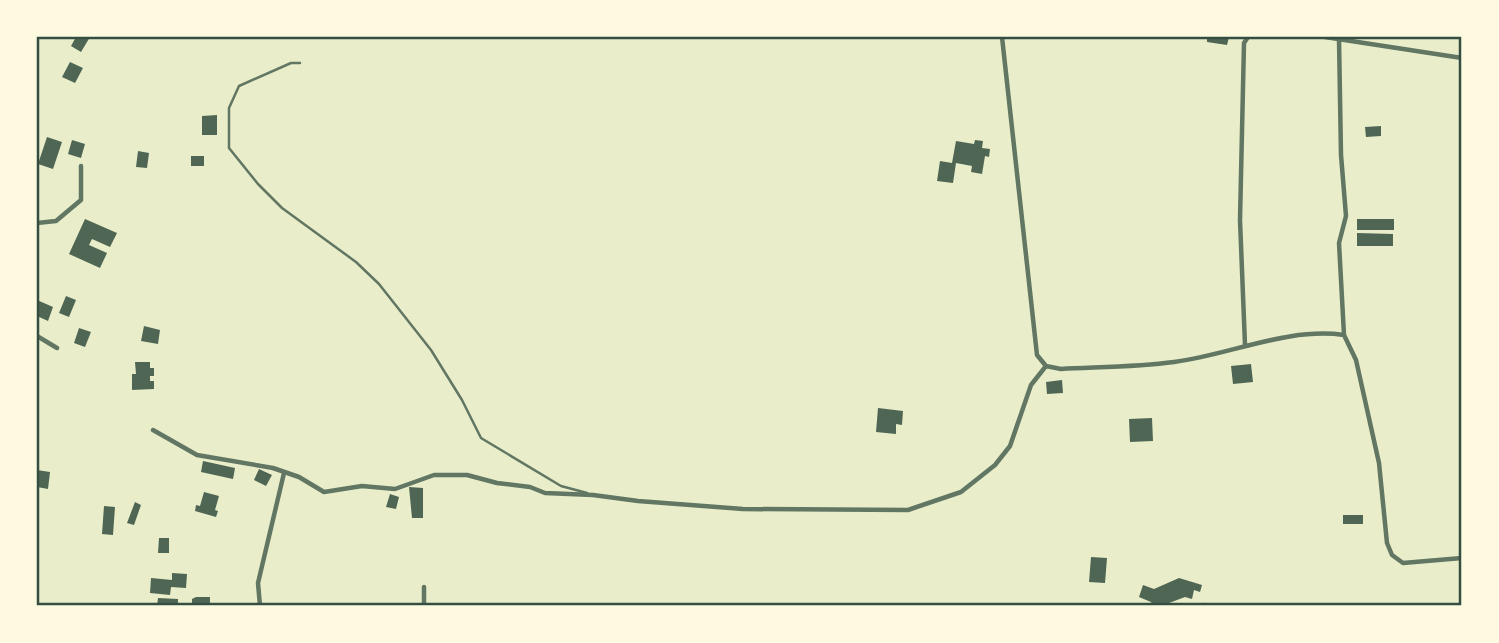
<svg xmlns="http://www.w3.org/2000/svg" width="1499" height="643" font-family="Ubuntu,sans-serif">
<style>
.building{fill:#4f6655}
.lines{fill:none;stroke-linecap:round;stroke-linejoin:round}
.service{stroke:#617663;stroke-width:2.5}
.minor{stroke:#617663;stroke-width:4.5}
.neatline{fill:none;stroke:#344e41;stroke-width:2.5}
</style>
<rect width="100%" height="100%" fill="#e9edc9"/>
<path class="building" d="M76,37H90L81,52L71,46Z
M1207,37H1229L1227,45L1207,42Z
M70,62L83,68L75,83L62,77Z
M217,115V135H202V116Z
M1381,126V136L1366,137L1365,127Z
M47,137L62,142L53,169L38,164Z
M72,140L85,144L81,158L68,154Z
M975,140L983,141L982,148L990,149L989,157L985,156L982,174L971,172L972,166L956,163L953,183L937,181L940,161L952,163L956,141L974,144Z
M138,151L149,153L147,168L136,167Z
M191,156H204V166H191Z
M85,219L117,233L110,247L92,239L89,245L107,253L100,268L69,254Z
M1357,219H1394V230H1357Z
M1357,233L1393,234V246H1357Z
M66,296L76,300L69,317L59,313Z
M37,300L53,307L48,321L37,316Z
M144,326L160,330L158,344L141,341Z
M79,328L91,332L85,347L74,343Z
M135,362H150V368H154V376H150V381H154V389L132,390V374H136Z
M1251,364L1253,382L1233,384L1231,366Z
M1062,380L1063,393L1047,394L1046,382Z
M878,408L903,411L902,425L896,424V434L876,432Z
M1152,418L1153,441L1130,442L1129,419Z
M203,461L235,468L233,479L201,472Z
M259,469L272,475L266,486L254,480Z
M37,470L50,472L48,489L37,487Z
M409,487L423,488V518H412Z
M204,492L219,496L215,510L218,511L216,517L195,511L196,505L200,506Z
M390,494L399,497L396,509L386,507Z
M135,502L141,505L134,525L127,523Z
M104,506L115,507L113,535L102,534Z
M1343,515H1363V524H1343Z
M159,538H169V553H158Z
M1091,557L1107,558L1105,583L1089,582Z
M172,573L187,574L186,588L171,587L170,595L150,593L151,578L172,580Z
M1179,578L1202,585L1200,592L1194,590L1192,599L1185,597L1161,606H1153L1151,602L1139,597L1143,585L1154,589Z
M196,597H210V606H192V599Z
M158,598L178,599V606H157Z"/>
<g class="lines">
<path class="service" d="M300,63H291L239,86L229,108V148L258,184L282,208L356,262L379,284L431,350L462,400L481,438L561,486L587,493"/>
<path class="minor" d="M1002,37L1037,355L1046,366L1061,369C1099,367 1137,367 1174,362C1230,355 1287,327 1344,335
M1325,37L1462,58
M1339,39L1341,155L1346,216L1339,243L1344,335L1356,360L1379,463L1387,543L1392,555L1403,563L1462,558
M37,223L56,221L81,200V166
M37,336L57,348
M1245,345L1240,220L1244,43L1248,37
M153,430L197,455L273,468L299,477L324,492L362,486L395,489L434,475H467L497,483L530,487L545,493L593,495L638,501L743,509L908,510L961,492L995,465L1010,446L1031,385L1046,366
M424,587V606
M1205,605L1207,606
M260,606L258,583L284,473"/>
</g>
<rect width="1499" height="643" fill="none" stroke="#fefae0" stroke-width="77"/>
<rect x="38" y="38" width="1422" height="566" class="neatline"/>
</svg>
